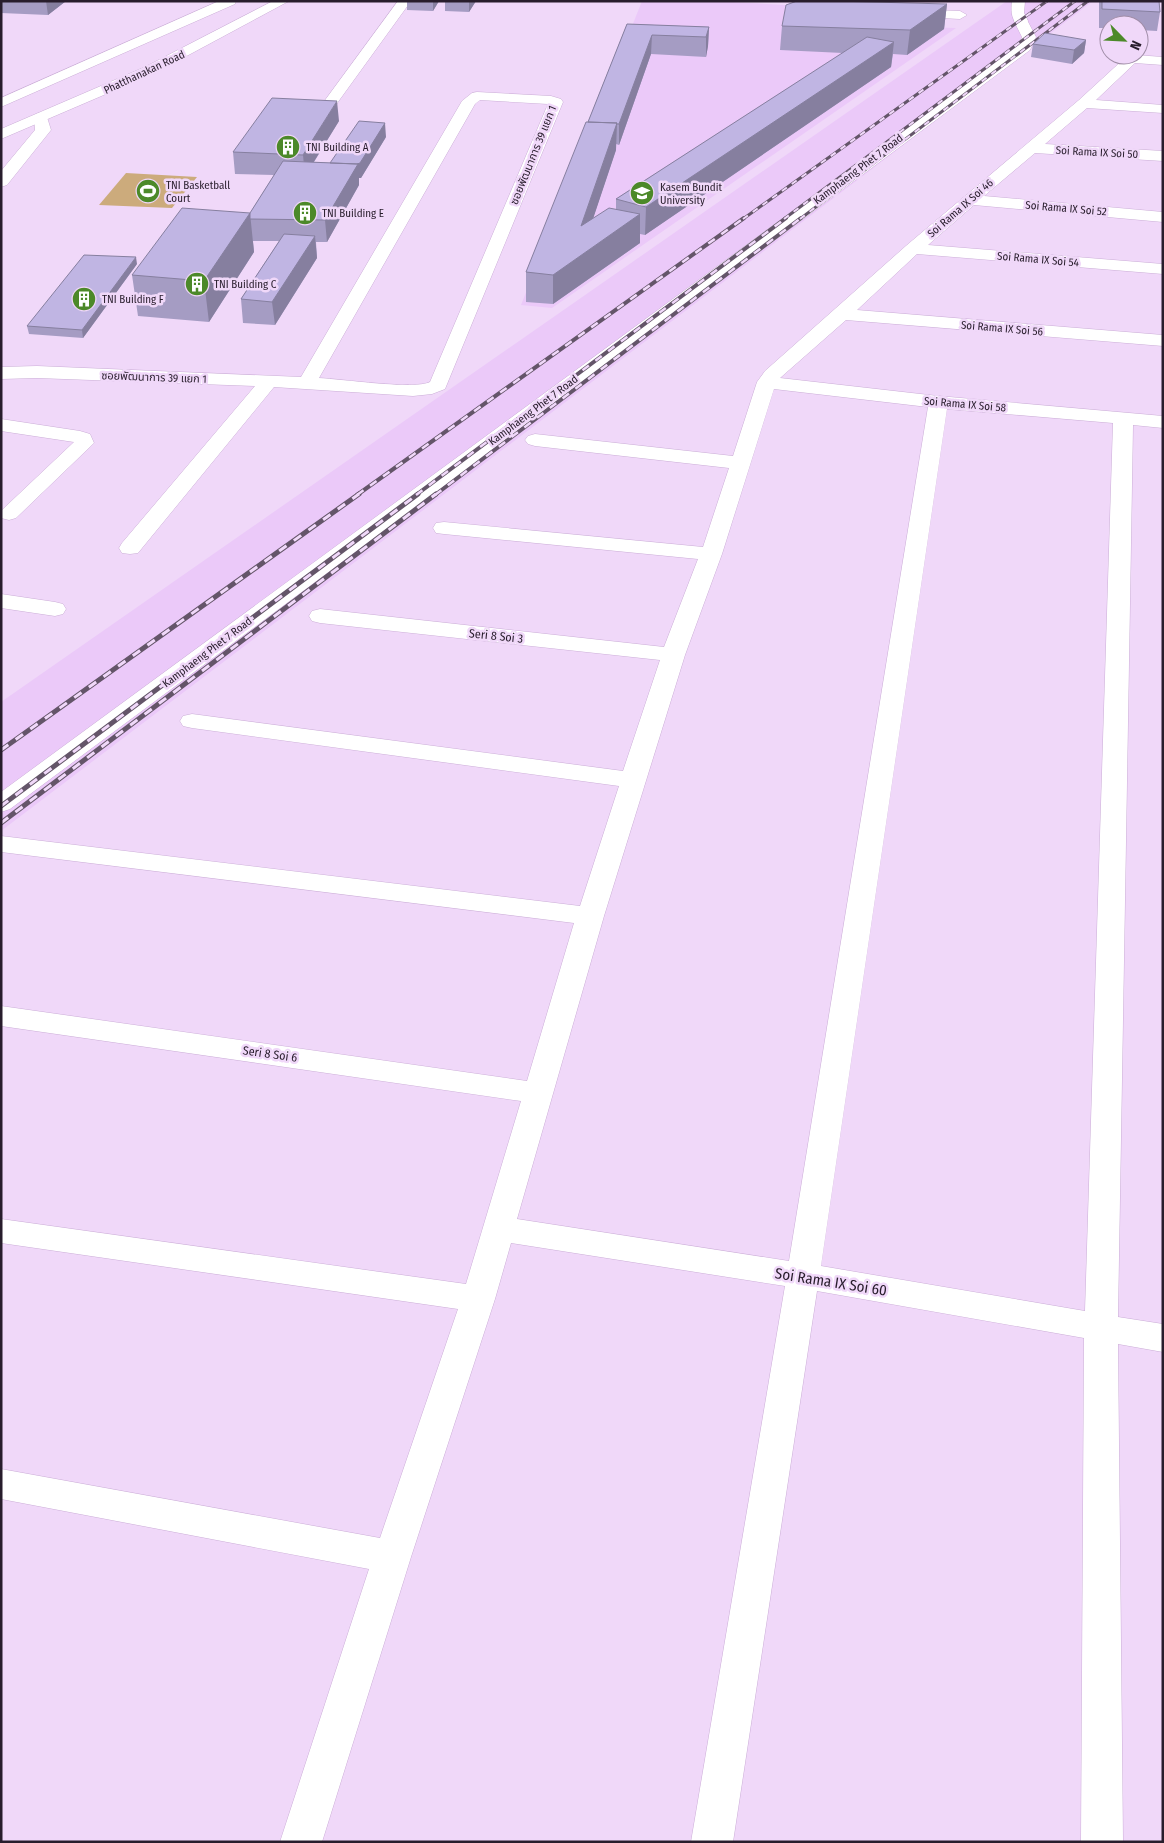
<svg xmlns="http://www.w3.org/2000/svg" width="1164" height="1843" font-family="'Fira Sans Condensed','Noto Sans Thai',sans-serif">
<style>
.built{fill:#ebc9f9}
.green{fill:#ccab7c}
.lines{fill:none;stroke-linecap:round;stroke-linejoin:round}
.street-casing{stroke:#cbaed7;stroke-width:1}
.secondary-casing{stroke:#cbaed7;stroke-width:1}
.street{fill:#fff;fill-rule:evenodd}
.secondary{fill:#fff;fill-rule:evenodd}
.rail-far2-casing{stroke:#645569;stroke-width:3}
.rail-far1-casing{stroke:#645569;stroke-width:4}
.rail-casing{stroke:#645569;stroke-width:5}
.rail-far2{stroke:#f0d8f9;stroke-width:2;stroke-dasharray:6;stroke-linecap:butt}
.rail-far1{stroke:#f0d8f9;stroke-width:2.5;stroke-dasharray:8;stroke-linecap:butt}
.rail{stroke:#f0d8f9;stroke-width:3;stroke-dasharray:9;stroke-linecap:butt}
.wall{fill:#a59cc3}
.shaded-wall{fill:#867f9f}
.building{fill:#c0b5e3;stroke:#867f9f}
.labels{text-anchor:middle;stroke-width:5;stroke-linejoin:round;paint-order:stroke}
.far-street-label{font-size:11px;fill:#281d2c;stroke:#f0d8f9}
.far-poi-label{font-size:11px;fill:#281d2c;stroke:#f0d8f9;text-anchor:start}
.street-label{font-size:12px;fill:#281d2c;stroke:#f0d8f9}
.near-street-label{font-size:15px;fill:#281d2c;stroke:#f0d8f9}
</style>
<rect width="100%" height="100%" fill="#f0d8f9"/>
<path class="built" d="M642,1H715L802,6L798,24L956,28L552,308L521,305Z
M1007,1H1093L1,831V702Z"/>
<path class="green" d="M126,173L197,177L172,208L99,205Z"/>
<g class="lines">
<g class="street-casing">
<path id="street" d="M398,1H411L330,113H320L318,110L320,107Z
M909,9L960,11L967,15L960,19L904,16L902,13L904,10Z
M1021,17L1026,18L1036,37L1030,50L10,809L1,812V792L1019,45L1022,37L1014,21Z
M1135,55L1163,57V65L1135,63L1096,100L1163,105V113L1087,108L1045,144L1163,151V161L1035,153L984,196L1163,212V222L974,205L928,245L1163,264V274L917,254L857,310L1163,335V346L846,320L780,378L938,396L1163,416V428L1133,425L1118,1317L1163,1324V1352L1118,1344L1123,1842H1081L1084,1338L817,1291L733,1842H691L785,1286L511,1243L495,1299L411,1557L322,1842H280L369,1569L1,1499V1469L380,1538L458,1309L1,1243V1219L466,1284L521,1101L1,1026V1006L527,1081L574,923L1,852V836L580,906L619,786L192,728L183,726L180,721L183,716L192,714L623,771L660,660L320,623L312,621L309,616L312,611L320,609L664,647L698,559L444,534L436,533L433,528L436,523L444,522L703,547L729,468L535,446L528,444L525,440L528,436L535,434L733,456L757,382L765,371L907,245L1079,100L1127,56ZM774,389L928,407L789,1261L517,1219L604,916L685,655L722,554ZM947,409L1113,423L1085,1311L821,1266Z
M477,92L551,96L561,99L563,102L445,389L432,394L413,396L274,387L138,553L130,554L122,553L119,548L122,543L255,386L37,378L1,379V367L37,366L301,377L462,101L472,93ZM480,100L548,104L430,382C415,390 341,379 319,378L475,104Z
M41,113L46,114L51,130L7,185L1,187V171L35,130L34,117L36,114Z
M1,419L80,431L90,434L94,443L16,518L9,520L1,518L2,510L74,442L1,431Z
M1,594L55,602L63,604L66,609L63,614L55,616L1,608Z"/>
</g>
<g class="secondary-casing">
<path id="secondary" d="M219,1H236L235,4L1,107V98Z
M273,1H289L155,73L1,139V129L145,67Z
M1012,1H1025L1024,13L1028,21L1026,24H1016C1011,16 1011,11 1012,1Z"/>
</g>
<use href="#street" class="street"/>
<use href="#secondary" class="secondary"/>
<g class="rail-far2-casing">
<path id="rail-far2" d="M743,219L1047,1
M784,219L1075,1
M800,219L1088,1"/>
</g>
<g class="rail-far1-casing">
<path id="rail-far1" d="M357,495L744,218
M416,495L786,218
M435,495L801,218"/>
</g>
<g class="rail-casing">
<path id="rail" d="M1,750L359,494
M1,806L418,494
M1,823L436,494"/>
</g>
<use href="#rail-far2" class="rail-far2"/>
<use href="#rail-far1" class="rail-far1"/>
<use href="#rail" class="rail"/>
</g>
<path class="wall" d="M1,1H66L48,15L1,13Z
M407,1H439L433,11L407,10Z
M445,1H476L469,12L445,11Z
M1099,1H1159L1160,12L1157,31L1139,30V25H1109V28H1099Z
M947,4L944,29L907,55L893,54L891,67L645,235L640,234V243L553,304L526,302V272L588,122L627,24L709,27L708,46L706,57L651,54L619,145L616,144V150L593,218L616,210V199L843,53L780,50L782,26Z
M1086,40L1084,53L1072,64L1031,57L1033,44Z
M339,121L314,162L330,163L386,137L361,178H359V185L327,242H316L317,258L275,325L243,323L241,299L279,241H253L254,252L209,322L138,316L132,275L250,213L274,175L235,174L233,152Z
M137,264L83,338L29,334L27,326Z"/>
<path class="shaded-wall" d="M46,1H66L48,15Z
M433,1H439L433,11Z
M469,1H476L469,12Z
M947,4L944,29L907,55L910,30Z
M709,27L708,46L706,57V37Z
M652,35L651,54L619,145V124Z
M1086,40L1084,53L1072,64L1074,50Z
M894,42L891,67L645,235L646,207Z
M337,101L339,121L305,176L303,155Z
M385,123L386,137L361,178H359V185L327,242L325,220L349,166Z
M617,123L616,150L581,255V226Z
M250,213L254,252L209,322L204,281Z
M640,214V243L553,304V275Z
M315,236L317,258L275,325L272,302Z
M136,257L137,264L83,338L82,330Z"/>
<path class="building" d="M797,1H835L947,4L910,30L782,26L786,5Z
M1102,1H1159L1160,12L1102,9Z
M627,24L709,27L706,37L652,35L619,124H616L617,123L588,122Z
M1045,33L1086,40L1074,50L1033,44Z
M867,37L894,42L646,207L616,199Z
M272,98L337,101L303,155L233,152Z
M359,121L385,123L360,163L357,164L330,163Z
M586,122L617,123L581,226L609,208L640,214L553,275L526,272Z
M283,161L358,164L325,220L250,219V213Z
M182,208L250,213L204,281L132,275Z
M284,234L315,236L272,302L241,299Z
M84,255L136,257L82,330L27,326Z"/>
<defs>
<g id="building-disc" transform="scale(1.25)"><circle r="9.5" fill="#4c8929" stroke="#f0d8f9"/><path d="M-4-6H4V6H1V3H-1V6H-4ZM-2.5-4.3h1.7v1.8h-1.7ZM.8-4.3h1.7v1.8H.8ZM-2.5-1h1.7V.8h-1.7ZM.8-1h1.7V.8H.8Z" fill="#fff"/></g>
<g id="stadium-disc" transform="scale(1.25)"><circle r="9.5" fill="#4c8929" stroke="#f0d8f9"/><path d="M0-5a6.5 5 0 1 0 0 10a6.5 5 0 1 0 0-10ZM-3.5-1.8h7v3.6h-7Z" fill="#fff"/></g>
<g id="university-disc" transform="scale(1.25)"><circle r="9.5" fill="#4c8929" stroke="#f0d8f9"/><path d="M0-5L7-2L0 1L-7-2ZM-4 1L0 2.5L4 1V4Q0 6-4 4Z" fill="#fff"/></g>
</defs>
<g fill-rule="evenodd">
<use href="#building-disc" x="288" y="147"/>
<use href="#stadium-disc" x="148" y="191"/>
<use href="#university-disc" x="642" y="193"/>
<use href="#building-disc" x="305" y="213"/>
<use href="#building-disc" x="197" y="284"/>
<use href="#building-disc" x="84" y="299"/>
</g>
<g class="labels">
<g class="far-street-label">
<text transform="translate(144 72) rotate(-25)" y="4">Phatthanakan Road</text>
<text transform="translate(1097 152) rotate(3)" y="4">Soi Rama IX Soi 50</text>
<text transform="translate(533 155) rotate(-68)" y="4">ซอยพัฒนาการ 39 แยก 1</text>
<text transform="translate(858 169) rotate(-37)" y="4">Kamphaeng Phet 7 Road</text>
<text transform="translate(960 208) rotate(-41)" y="4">Soi Rama IX Soi 46</text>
<text transform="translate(1066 208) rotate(5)" y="4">Soi Rama IX Soi 52</text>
<text transform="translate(1038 259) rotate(5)" y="4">Soi Rama IX Soi 54</text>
<text transform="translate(1002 328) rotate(5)" y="4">Soi Rama IX Soi 56</text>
<text transform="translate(154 377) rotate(2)" y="4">ซอยพัฒนาการ 39 แยก 1</text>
<text transform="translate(965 404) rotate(5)" y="4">Soi Rama IX Soi 58</text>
<text transform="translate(533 410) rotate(-37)" y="4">Kamphaeng Phet 7 Road</text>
<text transform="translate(207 652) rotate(-37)" y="4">Kamphaeng Phet 7 Road</text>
</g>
<g class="far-poi-label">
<text x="306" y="151">TNI Building A</text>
<text x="166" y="189">TNI Basketball<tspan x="166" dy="13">Court</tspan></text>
<text x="660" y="191">Kasem Bundit<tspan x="660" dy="13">University</tspan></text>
<text x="322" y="217">TNI Building E</text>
<text x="214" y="288">TNI Building C</text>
<text x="102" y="303">TNI Building F</text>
</g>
<g class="street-label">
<text transform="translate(496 636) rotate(6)" y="4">Seri 8 Soi 3</text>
<text transform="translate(270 1054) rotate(8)" y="4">Seri 8 Soi 6</text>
</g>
<g class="near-street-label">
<text transform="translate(831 1282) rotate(9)" y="5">Soi Rama IX Soi 60</text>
</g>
</g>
<rect width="1164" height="1843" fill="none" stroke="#281d2c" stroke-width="5"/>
<g transform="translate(1124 40) rotate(114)"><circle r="24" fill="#f0d8f9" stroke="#a08da7"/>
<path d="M0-4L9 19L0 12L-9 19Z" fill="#4c8929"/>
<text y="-8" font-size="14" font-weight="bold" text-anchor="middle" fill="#281d2c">N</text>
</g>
</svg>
